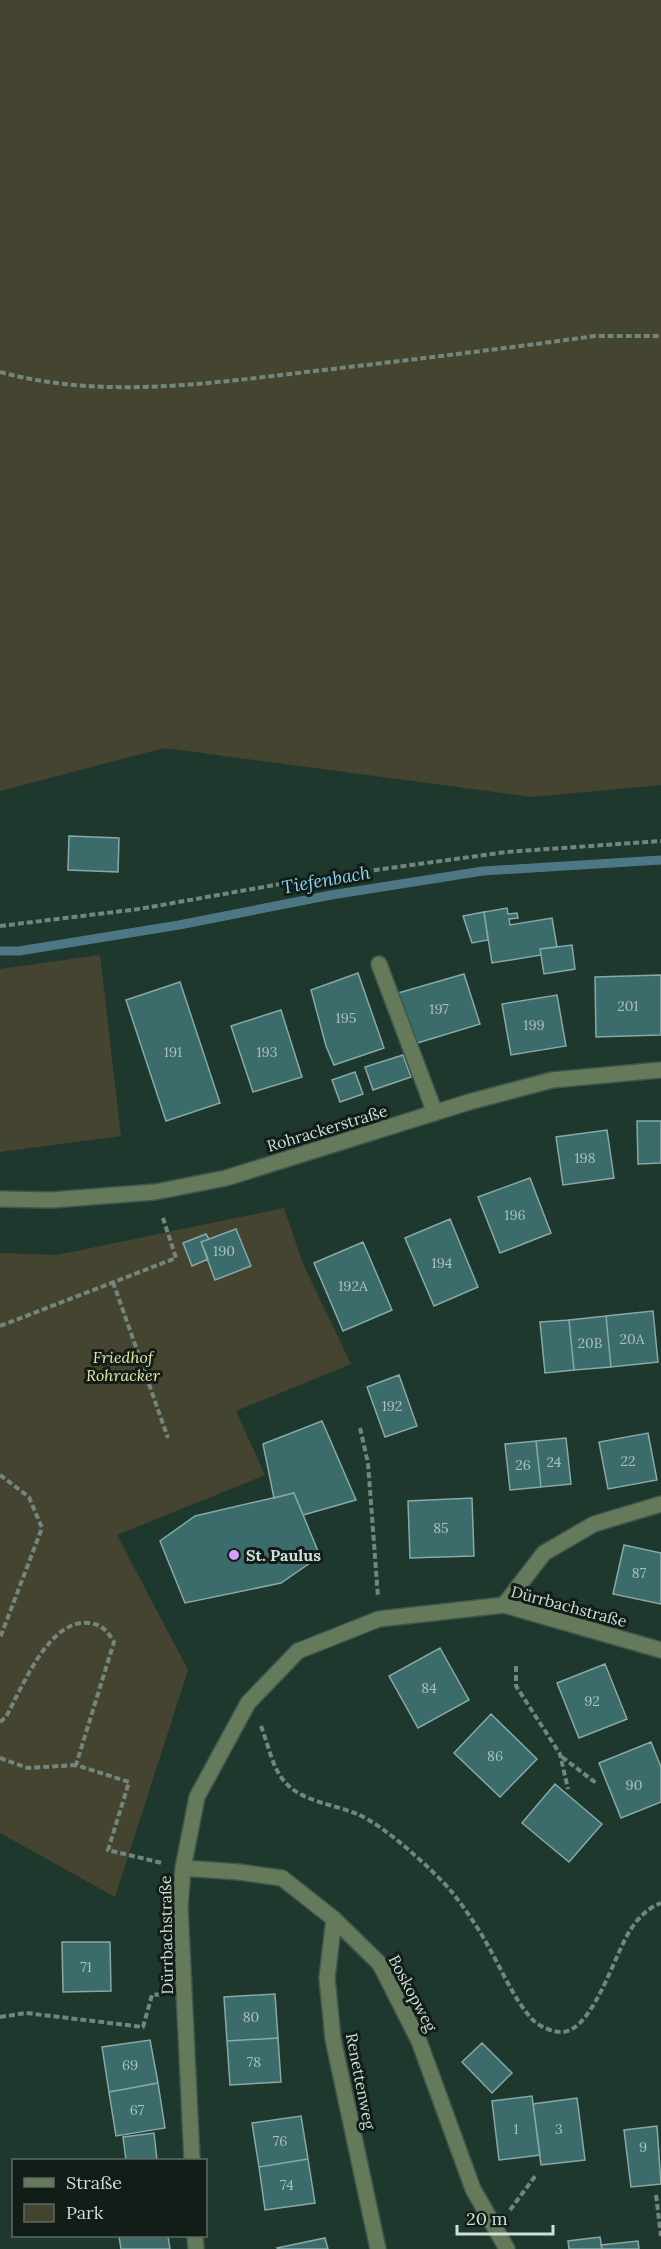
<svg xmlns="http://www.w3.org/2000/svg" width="661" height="2249" font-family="Lora,serif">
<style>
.green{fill:#454430}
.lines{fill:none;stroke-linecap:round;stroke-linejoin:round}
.stream{stroke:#4e7786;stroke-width:9}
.building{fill:#3c6b6b;stroke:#87a9a8;stroke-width:1.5}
.minor-casing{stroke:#3f564c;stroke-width:18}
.path{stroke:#72867d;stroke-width:4;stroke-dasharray:6 3;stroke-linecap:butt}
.minor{stroke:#65795b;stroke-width:15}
.poi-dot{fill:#d89bf8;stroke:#121d18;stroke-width:2}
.labels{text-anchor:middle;stroke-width:6;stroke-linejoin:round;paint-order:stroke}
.number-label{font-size:14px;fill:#aac1bc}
.street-label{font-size:16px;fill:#cfded7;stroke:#121d18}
.park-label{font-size:16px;font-style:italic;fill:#e8e6a6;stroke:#121d18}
.poi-label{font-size:16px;font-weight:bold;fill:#cfded7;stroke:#121d18;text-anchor:start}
.water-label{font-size:18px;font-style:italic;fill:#8bd3ef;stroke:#121d18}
</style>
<rect width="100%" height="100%" fill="#1f382d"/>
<path class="green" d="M0,0H661V785L532,797L164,748L0,791Z
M100,955L121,1136L0,1152V969Z
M284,1208L303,1264L351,1364L236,1411L265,1475L117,1535L188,1670L115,1897L0,1833V1253L57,1255Z"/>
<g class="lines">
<path class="stream" d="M0,951H19L179,925L331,895L483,871L661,860"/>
</g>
<path class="building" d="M69,836L119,838L118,872L68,870Z
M507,908L508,914L517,913L518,918L509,919L510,925L552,918L557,947L540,949L541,955L492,963L484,912Z
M484,912L488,940L472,943L463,916Z
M572,945L575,969L544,974L540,949Z
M358,973L384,1048L334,1065L326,1046L311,990Z
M464,974L480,1024L414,1044L398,993Z
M661,975V1035L596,1037L595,977Z
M180,982L220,1103L166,1121L126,1000Z
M557,995L566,1046L511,1055L502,1004Z
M281,1010L302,1077L253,1092L231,1026Z
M403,1055L411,1077L373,1090L365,1067Z
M355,1072L363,1094L340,1102L332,1080Z
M637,1121H661V1163L638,1164Z
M607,1130L614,1178L563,1185L556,1137Z
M530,1178L551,1233L500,1253L478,1197Z
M450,1219L478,1287L434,1306L405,1238Z
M236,1229L251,1266L215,1280L201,1242Z
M206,1234L209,1239L201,1242L208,1259L192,1266L183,1243Z
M363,1242L392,1310L343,1331L314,1263Z
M653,1311L658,1362L611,1367L606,1316Z
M606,1316L611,1367L574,1370L569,1320Z
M569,1320L574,1370L545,1373L540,1322Z
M399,1375L417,1426L385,1437L367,1387Z
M322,1421L356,1500L303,1515L294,1493L274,1498L263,1444Z
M648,1433L657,1480L608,1489L599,1442Z
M566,1438L571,1484L541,1487L536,1441Z
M536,1441L541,1487L510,1490L505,1444Z
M294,1493L320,1556L281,1583L185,1603L160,1541L195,1516Z
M472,1498L474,1556L410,1558L408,1501Z
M624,1545L661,1553V1604L613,1594Z
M440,1648L469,1700L418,1728L389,1676Z
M605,1664L627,1719L579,1738L557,1683Z
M491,1714L537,1759L500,1797L454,1753Z
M651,1742L661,1767V1802L621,1818L599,1763Z
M555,1784L602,1824L569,1862L522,1823Z
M62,1942H110L111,1991L63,1992Z
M275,1994L278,2038L227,2041L224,1997Z
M278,2038L281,2082L230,2085L227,2041Z
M150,2040L158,2083L109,2092L102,2047Z
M482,2043L512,2073L492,2093L462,2062Z
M158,2083L165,2128L116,2136L109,2092Z
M532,2096L540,2155L499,2160L492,2101Z
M577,2098L585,2160L541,2165L533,2104Z
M301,2116L308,2159L259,2167L252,2123Z
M657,2126L661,2184L631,2187L624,2130Z
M154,2133L157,2160H126L123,2137Z
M308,2159L315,2203L265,2210L259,2167Z
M119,2236H168L170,2249H121Z
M600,2237L602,2249H569L568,2241Z
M325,2238L328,2249H278L277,2248Z
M638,2241L639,2249H602L601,2245Z"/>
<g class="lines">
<g class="minor-casing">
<path id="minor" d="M379,964L435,1113
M0,1199L51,1200L155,1192L226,1178L469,1102L552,1080L661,1070
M504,1605L544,1553L594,1524L661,1504
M183,1868L239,1872L282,1878L334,1919L380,1964L419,2041L473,2189L507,2249
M334,1919L327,1978L333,2039L378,2249
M192,2160L180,1907L183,1868L197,1797L248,1703L298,1651L379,1619L504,1605L661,1650
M195,2236L196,2249"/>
</g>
<path class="path" d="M0,372C104,400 211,383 315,371C409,360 502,349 595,336H661
M0,926L139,909L303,880L506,852L661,841
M113,1282L168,1438
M0,1326L176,1258L162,1215
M360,1428L368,1463L378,1597
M0,1475L29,1497L42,1528L0,1638
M516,1666V1686L560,1754L568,1789
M0,1722L6,1717C22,1688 49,1618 89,1623C102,1624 108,1632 114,1642L76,1765L129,1782L108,1850L162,1863
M261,1726C267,1741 272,1765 281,1777C298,1802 331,1803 357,1814C384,1825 432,1869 451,1891C464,1907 477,1926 487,1944C501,1968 512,1996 531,2018C538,2026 553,2033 563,2032C594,2029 615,1952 631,1929C639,1917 648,1908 661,1903
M562,1757L596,1783
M0,1758L28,1768L76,1765
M0,2017L26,2013L143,2027L152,1995L162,1994
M656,2195L661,2236
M510,2210L536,2175"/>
<use href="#minor" class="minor"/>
</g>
<circle class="poi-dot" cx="234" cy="1555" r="6"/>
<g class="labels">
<g class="number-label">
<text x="628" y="1011">201</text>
<text x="439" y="1014">197</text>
<text x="346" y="1023">195</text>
<text x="534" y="1030">199</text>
<text x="173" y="1057">191</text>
<text x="267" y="1057">193</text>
<text x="585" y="1163">198</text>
<text x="515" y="1220">196</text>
<text x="224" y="1256">190</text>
<text x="442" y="1268">194</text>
<text x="353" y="1291">192A</text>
<text x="632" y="1344">20A</text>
<text x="590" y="1348">20B</text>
<text x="392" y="1411">192</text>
<text x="628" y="1466">22</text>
<text x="554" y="1467">24</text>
<text x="523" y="1470">26</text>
<text x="441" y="1533">85</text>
<text x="639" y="1578">87</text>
<text x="429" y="1693">84</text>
<text x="592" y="1706">92</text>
<text x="495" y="1761">86</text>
<text x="634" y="1790">90</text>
<text x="86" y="1972">71</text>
<text x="251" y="2022">80</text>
<text x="254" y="2067">78</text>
<text x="130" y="2070">69</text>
<text x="137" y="2115">67</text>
<text x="516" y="2134">1</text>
<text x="559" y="2134">3</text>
<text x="280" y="2146">76</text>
<text x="643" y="2152">9</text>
<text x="287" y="2190">74</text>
</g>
<g class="street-label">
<text transform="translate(327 1128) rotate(-17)" y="6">Rohrackerstraße</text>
<text transform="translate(569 1606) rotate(15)" y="6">Dürrbachstraße</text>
<text transform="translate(166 1935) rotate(-91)" y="6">Dürrbachstraße</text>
<text transform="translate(413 1993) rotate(62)" y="6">Boskopweg</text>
<text transform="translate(361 2081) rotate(79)" y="6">Renettenweg</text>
</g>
<g class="park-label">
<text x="123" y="1363">Friedhof<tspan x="123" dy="18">Rohracker</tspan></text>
</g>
<g class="poi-label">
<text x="246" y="1561">St. Paulus</text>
</g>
<g class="water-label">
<text transform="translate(326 880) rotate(-10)" y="6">Tiefenbach</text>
</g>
</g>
<rect x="12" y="2159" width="195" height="78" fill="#121d18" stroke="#5e6a64" stroke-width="1.5"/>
<rect x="24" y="2178" width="30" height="9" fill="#65795b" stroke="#5e6a64" stroke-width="1.5"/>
<text x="66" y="2189" font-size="18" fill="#cfded7">Straße</text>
<rect x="24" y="2204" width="30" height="18" fill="#454430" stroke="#5e6a64" stroke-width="1.5"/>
<text x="66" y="2219" font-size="18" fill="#cfded7">Park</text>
<path d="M457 2225v9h96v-9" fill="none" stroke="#cfded7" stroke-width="3"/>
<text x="466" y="2225" font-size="18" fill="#cfded7" stroke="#121d18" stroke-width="4.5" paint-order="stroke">20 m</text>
</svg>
